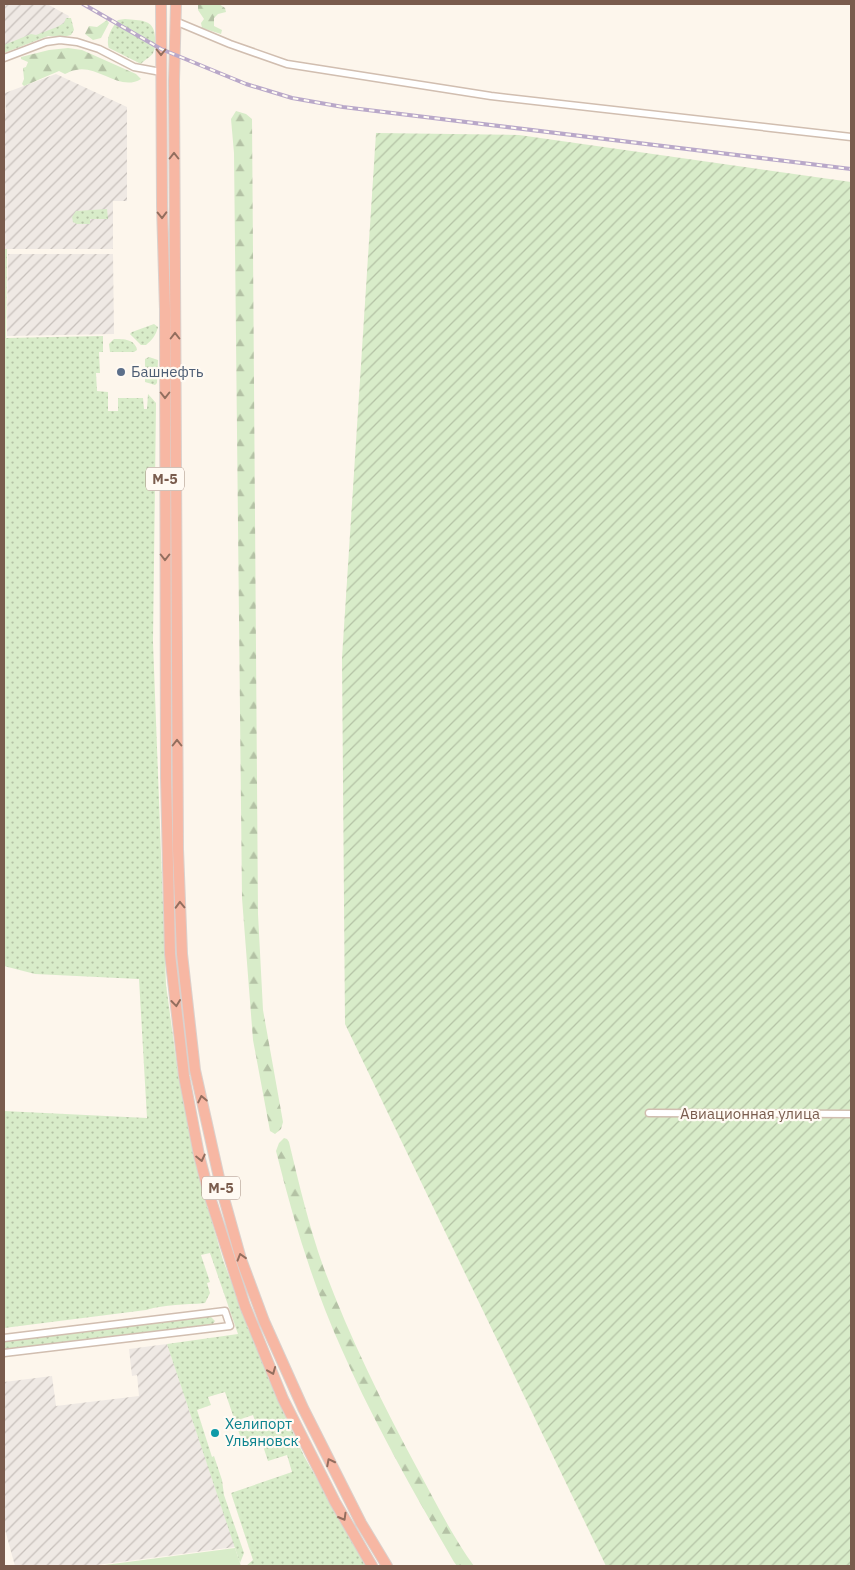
<svg xmlns="http://www.w3.org/2000/svg" width="855" height="1570" font-family="'IBM Plex Sans',sans-serif">
<style>
.industrial{fill:url(#industrial-furrows)}
.grass{fill:url(#grass-dots)}
.forest{fill:url(#forest-firs)}
.park{fill:#d8ecc9}
.garden{fill:url(#garden-furrows)}
.lines{fill:none;stroke-linecap:round;stroke-linejoin:round}
.minor-casing{stroke:#d1beb0;stroke-width:9}
.highway-casing{stroke:#dad1cd;stroke-width:12}
.minor{stroke:#fff;stroke-width:6}
.highway{stroke:#f7b7a3;stroke-width:10}
.rail-casing{stroke:#b9a8c9;stroke-width:4}
.rail{stroke:#fffaf3;stroke-width:2;stroke-dasharray:5.5;stroke-linecap:butt}
.oneway{stroke:#936e5e}
.service-dot{fill:#5c6f8a;stroke:#fffaf3;stroke-width:2}
.culture-dot{fill:#0f9aa8;stroke:#fffaf3;stroke-width:2}
.labels{text-anchor:middle;stroke-width:4.5;stroke-linejoin:round;paint-order:stroke}
.shield{fill:#fffaf3;stroke:#a28b7f;stroke-width:1}
.shield-label{font-size:14px;font-weight:bold;fill:#7a5c4d}
.service-label{font-size:15px;fill:#4e5e75;stroke:#fffaf3;text-anchor:start}
.street-label{font-size:15px;fill:#7a5c4d;stroke:#fffaf3}
.culture-label{font-size:15px;fill:#0d838f;stroke:#fffaf3;text-anchor:start}
</style>
<defs>
<pattern id="industrial-furrows" width="10" height="10" patternUnits="userSpaceOnUse" patternTransform="scale(1.25)"><rect width="10" height="10" fill="#efe9e4"/><path d="M-1 1l2-2M0 10L10 0M9 11l2-2" fill="none" stroke="#c7c0bb"/></pattern>
<pattern id="grass-dots" width="8" height="8" patternUnits="userSpaceOnUse" patternTransform="scale(1.25)"><rect width="8" height="8" fill="#d8ecc9"/><path d="M2 2h.1M6 6h.1" fill="none" stroke="#b4c2a5" stroke-width="1.8" stroke-linecap="round"/></pattern>
<pattern id="forest-firs" width="22" height="20" patternUnits="userSpaceOnUse" patternTransform="scale(1.25)"><rect width="22" height="20" fill="#d8ecc9"/><path d="M5 1l3.5 6h-7zM16 11l3.5 6h-7z" fill="#b4c2a5"/></pattern>
<pattern id="garden-furrows" width="10" height="10" patternUnits="userSpaceOnUse" patternTransform="scale(1.25)"><rect width="10" height="10" fill="#d8ecc9"/><path d="M-1 1l2-2M0 10L10 0M9 11l2-2" fill="none" stroke="#b4c2a5"/></pattern>
</defs>
<rect width="100%" height="100%" fill="#fdf6ec"/>
<path class="industrial" d="M4,4H47L69,16L65,25L4,49Z
M56,74L127,107V201H113V249H4V114L6,113L5,93Z
M8,254H113L114,334L7,336Z
M167,1344L235,1547L89,1566H15L4,1526V1382L52,1376L56,1406L139,1396L137,1375L132,1376L129,1349Z"/>
<path class="grass" d="M66,18H71L74,30L71,35L63,37L48,36L4,53V45L31,34L36,35L57,27L64,23Z
M125,19C140,21 154,18 155,37C155,42 156,48 153,53C151,57 144,60 141,64L109,48C105,39 112,27 118,20Z
M107,209L108,219H90V224H77L73,222L72,217L76,211Z
M4,249H7L6,338L103,336V352H99L100,373H96L97,391L108,392V411H118V398H143L144,409H147L148,394L156,403L153,642L166,985L178,1073L204,1194L223,1260L248,1326L278,1400L304,1456L366,1566H246L253,1560L231,1493L292,1472L287,1455L268,1461L261,1440L244,1446L238,1430L243,1428L245,1431L257,1427L253,1415L241,1419L242,1423L236,1424L225,1392L208,1397L211,1405L197,1410L212,1457L214,1456L222,1480L224,1495L244,1553L240,1563L167,1344L238,1334L210,1253L201,1255L210,1282L207,1283L210,1293L205,1303C184,1305 166,1304 146,1310L4,1328V1111L147,1118L139,979L35,974L4,966Z
M154,324L158,327C156,335 152,340 146,345H141L130,334L132,332Z
M114,339C124,339 135,339 137,350L134,352H110L109,344Z
M149,357L158,360L157,383L155,385L145,382V359Z
M210,1316L215,1321L212,1325L4,1350V1341Z"/>
<path class="forest" d="M198,4H219L225,8L226,12L218,14L214,18V26L222,30L221,34L202,28L201,23L204,19L198,10Z
M107,20L109,23L101,38L93,40L85,34L89,26L97,27Z
M68,48L82,50L136,74L141,79C120,92 98,65 76,70C72,70 68,73 65,74L59,71L24,86L22,84L24,79L23,68L26,67L28,62L21,59V57L49,50Z
M236,111L246,114L252,119L258,914L263,1010L283,1122L281,1129L275,1134L270,1131L253,1040L242,898L234,153L231,119Z
M284,1138L287,1139L289,1142C299,1184 309,1226 323,1266C349,1336 382,1403 417,1468C435,1501 452,1536 474,1566H457L454,1562C414,1493 374,1423 342,1350C313,1286 293,1219 276,1151L279,1143Z"/>
<path class="park" d="M235,1548L241,1566H97Z"/>
<path class="garden" d="M376,133L519,135L851,182V1566H606L345,1024L342,658Z"/>
<g class="lines">
<g class="minor-casing">
<path id="minor" d="M175,21L230,44L287,64L491,96L851,137
M4,58L46,42L60,40L77,42L99,49L134,67L161,72
M649,1113L851,1114
M4,1338L225,1311L230,1326L4,1353"/>
</g>
<g class="highway-casing">
<path id="highway" d="M161,4L162,206L165,309L166,778L170,954L184,1076L199,1155L209,1194L245,1306L283,1399L335,1502L372,1566
M176,4L174,81L178,849L182,954L195,1070L222,1191L241,1259L264,1321L303,1408L361,1523L387,1566"/>
</g>
<use href="#minor" class="minor"/>
<use href="#highway" class="highway"/>
<g class="rail-casing">
<path id="rail" d="M83,4L161,49L246,84L292,98L343,107L851,169"/>
</g>
<use href="#rail" class="rail"/>
</g>
<defs><path id="oneway-chevron" d="M-2-3.5L2.5 0L-2 3.5" fill="none" stroke-width="1.6" stroke-linecap="round" stroke-linejoin="round" transform="scale(1.25)"/></defs>
<g class="oneway">
<use href="#oneway-chevron" transform="translate(161 52) rotate(90)"/>
<use href="#oneway-chevron" transform="translate(174 156) rotate(-90)"/>
<use href="#oneway-chevron" transform="translate(162 215) rotate(89)"/>
<use href="#oneway-chevron" transform="translate(175 336) rotate(-90)"/>
<use href="#oneway-chevron" transform="translate(165 395) rotate(90)"/>
<use href="#oneway-chevron" transform="translate(165 557) rotate(90)"/>
<use href="#oneway-chevron" transform="translate(177 743) rotate(-90)"/>
<use href="#oneway-chevron" transform="translate(180 905) rotate(-92)"/>
<use href="#oneway-chevron" transform="translate(176 1003) rotate(83)"/>
<use href="#oneway-chevron" transform="translate(202 1099) rotate(-102)"/>
<use href="#oneway-chevron" transform="translate(201 1158) rotate(77)"/>
<use href="#oneway-chevron" transform="translate(241 1257) rotate(-107)"/>
<use href="#oneway-chevron" transform="translate(272 1371) rotate(68)"/>
<use href="#oneway-chevron" transform="translate(330 1462) rotate(-117)"/>
<use href="#oneway-chevron" transform="translate(343 1517) rotate(60)"/>
</g>
<circle class="service-dot" cx="121" cy="372" r="5"/>
<circle class="culture-dot" cx="215" cy="1433" r="5"/>
<g class="labels">
<g class="shield">
<rect x="146" y="467.5" width="38" height="23" rx="4"/>
<rect x="202" y="1176.5" width="38" height="23" rx="4"/>
</g>
<g class="shield-label">
<text x="165" y="484">М-5</text>
<text x="221" y="1193">М-5</text>
</g>
<g class="service-label">
<text x="131" y="377">Башнефть</text>
</g>
<g class="street-label">
<text x="750" y="1119">Авиационная улица</text>
</g>
<g class="culture-label">
<text x="225" y="1429">Хелипорт<tspan x="225" dy="17">Ульяновск</tspan></text>
</g>
</g>
<rect width="855" height="1570" fill="none" stroke="#7a5c4d" stroke-width="10"/>
</svg>
